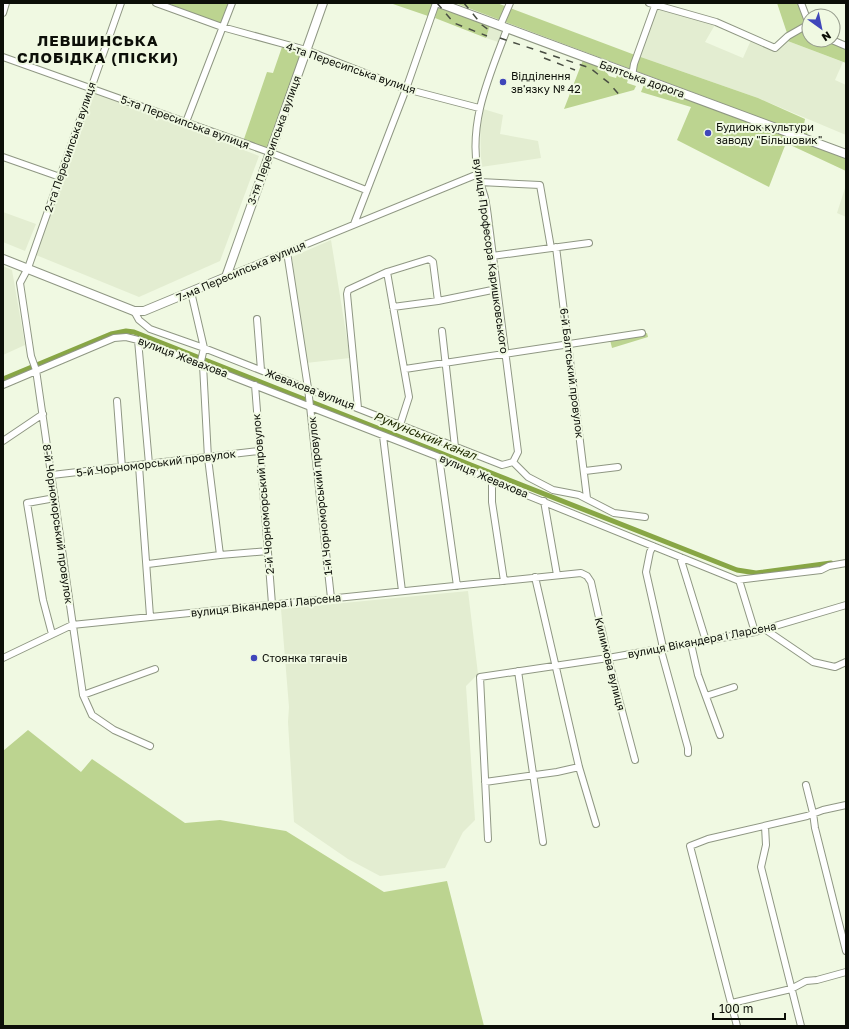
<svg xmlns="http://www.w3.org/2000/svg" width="849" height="1029" font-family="'Golos Text',sans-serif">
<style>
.built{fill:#e3edd1}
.green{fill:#bcd490}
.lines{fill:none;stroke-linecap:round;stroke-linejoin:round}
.canal{stroke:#88a645;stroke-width:5}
.minor-casing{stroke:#8f9783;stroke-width:8}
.major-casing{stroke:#8f9783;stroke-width:10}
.minor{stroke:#fff;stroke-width:6}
.major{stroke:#fff;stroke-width:8}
.rail{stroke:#494e43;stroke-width:1.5;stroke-dasharray:7 7;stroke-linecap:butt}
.poi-dot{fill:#3f46ba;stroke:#f0f9e2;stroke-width:1.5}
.labels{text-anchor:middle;stroke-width:4;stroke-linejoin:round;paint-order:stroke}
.street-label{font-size:11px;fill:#0c0f08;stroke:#f0f9e2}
.poi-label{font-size:11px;fill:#0c0f08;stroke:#f0f9e2;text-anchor:start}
.water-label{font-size:12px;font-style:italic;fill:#232e05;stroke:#f0f9e2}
.district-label{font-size:15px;font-weight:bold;letter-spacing:1px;fill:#0c0f08;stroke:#f0f9e2}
</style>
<rect width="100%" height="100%" fill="#f0f9e2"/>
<path class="built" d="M656,6L716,23L705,42L743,58L752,38L775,48L782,47L785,40L843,62L835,80L846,85V135L758,98L638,56Z
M490,25L502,29L498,42L486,38Z
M94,92L259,156L220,261L139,297L36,255Z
M480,108L503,115L500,134L538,141L541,158L481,167Z
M846,185V217L837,213Z
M3,212L36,224L25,251L3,242Z
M331,240L350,358L306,363L292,257Z
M3,266L12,270L25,345L3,355Z
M468,591L478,674L466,686L475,820L463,832L445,868L380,876L348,859L294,822L288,722L289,707L281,609Z"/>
<path class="green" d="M167,3H230L221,24Z
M390,3H432L434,4L428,16Z
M455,3H497L635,55L758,98L805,119L803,129L808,131L807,135Z
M777,3H800L808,23L788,36Z
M438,5L490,25L486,38L435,18Z
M809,26V40H828L846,47V63L785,40Z
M282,47L301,53L267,149L244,139L267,72L273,73Z
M583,60L603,67L609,76L616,78L618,72L629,76L627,83L636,86L634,90L564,109Z
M645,82L846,158V171L786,143L769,187L677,140L691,107L641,92Z
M647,333L648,337L612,348L610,340Z
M28,730L81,772L92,759L185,823L220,820L286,831L384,892L447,881L484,1026H3V751Z"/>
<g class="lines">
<path class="canal" d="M3,379L111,334L126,331L134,332L737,570L756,573L831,563"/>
<g class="minor-casing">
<path id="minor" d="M121,3L28,268L20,283L31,356L36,370L83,695L92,715L114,730L150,746
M156,3L222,27L306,50L406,89L479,108
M649,3L716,22L775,48L788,36L809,24L801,3
M3,13L6,3
M500,26L510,3
M507,29C489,77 468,122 478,174C479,182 483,190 485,198C487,207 488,216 489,225L518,452L513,462
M832,40L846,46
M3,57L269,152L366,190
M632,76L634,64L656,3
M186,122L232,3
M3,157L60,177
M480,182L540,185L551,248
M354,224L406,89L436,3
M556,247L587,498
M287,252L308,388L331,598
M492,256L589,243
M387,272L409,397L400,425
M226,277L478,174
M191,292L204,348L201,361L203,365L208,458L220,555
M393,307L438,301L497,289
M134,311L139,320L150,329L204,348L502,465L513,462
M257,319L261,370
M442,331L455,447
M138,340L149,464
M405,369L642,333
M3,385L114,338L126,337L138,340L439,457L492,481L737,580L821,570L829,566L846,563
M255,385L272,604
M117,401L122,468
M358,408L347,294L348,290L387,272L429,259L433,262L438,301
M383,436L402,591
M3,441L43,414
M439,457L457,586
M513,462L528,477L553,490L579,495L614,513L645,517
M139,466L150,616
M585,471L618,467
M52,475L259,451
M492,481V502L504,581
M544,501L557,575
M653,546L650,552L646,572L662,643V654L688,748V753
M680,557L706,641
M148,564L220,555L268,551
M535,577L579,767L596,824
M739,580L755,632
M766,630L813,662L835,667L846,662
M52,634L43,600L27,503L55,498
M691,644L698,675L720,735
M3,658L72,625L581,573L587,576L591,582L608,658L635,760
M518,671L543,842
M83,695L155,669
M706,696L734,687
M485,782L557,772L579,767
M806,785L813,813L815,828L846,951
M765,826L766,845L761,867L801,1026
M488,839L480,677L608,658L755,632L846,605
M732,1003L791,989L806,981L817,980L846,972
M737,1026L690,846L708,839L807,816L823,810L846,805"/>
</g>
<g class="major-casing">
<path id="major" d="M439,3L846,154
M3,259L134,311H144L226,277L323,3"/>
</g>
<use href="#minor" class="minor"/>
<use href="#major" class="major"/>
<path class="rail" d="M437,3L454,23L487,36
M464,3L482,25L493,33
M500,38L590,68L609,83L622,98
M544,58L575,70"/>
</g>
<g class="poi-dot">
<circle cx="503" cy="82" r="4"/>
<circle cx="708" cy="133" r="4"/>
<circle cx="254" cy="658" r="4"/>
</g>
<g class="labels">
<g class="street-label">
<text transform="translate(351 68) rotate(19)" y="4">4-та Пересипська вулиця</text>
<text transform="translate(642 79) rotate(20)" y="4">Балтська дорога</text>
<text transform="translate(185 122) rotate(20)" y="4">5-та Пересипська вулиця</text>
<text transform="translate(274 140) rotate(-70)" y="4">3-тя Пересипська вулиця</text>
<text transform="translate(70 147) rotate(-71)" y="4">2-га Пересипська вулиця</text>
<text transform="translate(491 256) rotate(82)" y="4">вулиця Професора Каришковського</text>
<text transform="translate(241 271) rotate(-23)" y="4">7-ма Пересипська вулиця</text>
<text transform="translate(183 357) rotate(21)" y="4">вулиця Жевахова</text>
<text transform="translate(572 373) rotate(83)" y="4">6-й Балтський провулок</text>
<text transform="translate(310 389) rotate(21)" y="4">Жевахова вулиця</text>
<text transform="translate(156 463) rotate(-7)" y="4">5-й Чорноморський провулок</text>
<text transform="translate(484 476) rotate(23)" y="4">вулиця Жевахова</text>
<text transform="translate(263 494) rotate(-95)" y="4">2-й Чорноморський провулок</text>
<text transform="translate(320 496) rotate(-96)" y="4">1-й Чорноморський провулок</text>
<text transform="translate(58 524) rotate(82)" y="4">8-й Чорноморський провулок</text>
<text transform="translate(266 605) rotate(-6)" y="4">вулиця Вікандера і Ларсена</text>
<text transform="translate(702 640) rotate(-11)" y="4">вулиця Вікандера і Ларсена</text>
<text transform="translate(610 664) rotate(76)" y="4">Килимова вулиця</text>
</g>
<g class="poi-label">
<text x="511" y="80">Відділення<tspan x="511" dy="13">зв'язку № 42</tspan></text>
<text x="716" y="131">Будинок культури<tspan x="716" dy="13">заводу "Більшовик"</tspan></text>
<text x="262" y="662">Стоянка тягачів</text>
</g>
<g class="water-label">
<text transform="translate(425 436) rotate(22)" y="4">Румунський канал</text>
</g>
<g class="district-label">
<text x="98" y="46">ЛЕВШИНСЬКА<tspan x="98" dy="17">СЛОБІДКА (ПІСКИ)</tspan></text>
</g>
</g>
<rect width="849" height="1029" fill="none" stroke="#0c0f08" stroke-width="8"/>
<g transform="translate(821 28) rotate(147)"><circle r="19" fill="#f0f9e2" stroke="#959b8b"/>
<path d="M0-3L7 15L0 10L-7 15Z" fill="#3f46ba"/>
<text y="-6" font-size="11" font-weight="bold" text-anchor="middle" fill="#0c0f08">N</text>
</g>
<path d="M713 1013v6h72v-6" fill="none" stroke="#0c0f08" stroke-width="2"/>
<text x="719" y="1013" font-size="12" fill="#0c0f08" stroke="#f0f9e2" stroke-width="3" paint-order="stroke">100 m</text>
</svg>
